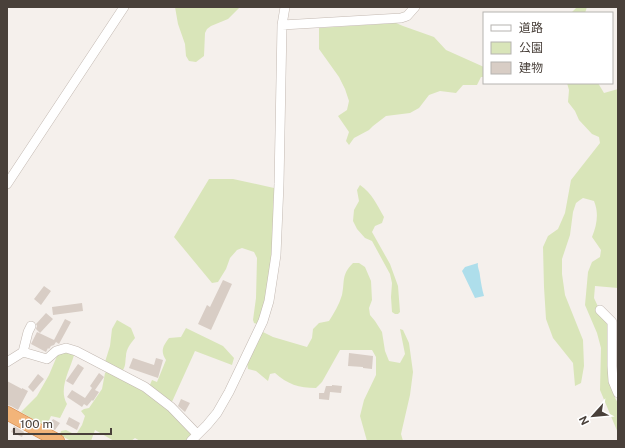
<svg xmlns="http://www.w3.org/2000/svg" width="625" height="448" font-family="'Public Sans','Noto Sans JP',sans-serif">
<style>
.green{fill:#d9e5b9}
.water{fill:#aedeeb}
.building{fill:#d8cdc5}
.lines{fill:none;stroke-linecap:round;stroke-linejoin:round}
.minor-casing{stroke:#c3b9b2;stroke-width:10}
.highway-casing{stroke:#d28649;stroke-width:14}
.minor{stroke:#fff;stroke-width:9}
.highway{stroke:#f2b479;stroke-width:13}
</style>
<rect width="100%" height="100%" fill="#f5f0ec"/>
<path class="green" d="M175,7H240L228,19L211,26L207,29L205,33L204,56L196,62L189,61L186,56L185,44L178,24Z
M577,7H587L585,13H571Z
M396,23L403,26L434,37L446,50L484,67V77H481L477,85H463L456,93L440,91L429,95L419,108L410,113L386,116L373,126L369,130L354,138L349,145L346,141L349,132L338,116L347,110L349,101L345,89L339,77L319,49V28Z
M567,83H598L604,93L618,89V288L595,286L594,298L601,313L609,328L610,374L615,398L618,403V433L600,390L601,348L597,333L585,305L588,272L592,262L600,257L601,250L592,237C597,225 599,213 594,201L583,198L580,200L576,203L573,212L570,235L562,259V274L565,295L583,340L584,366L581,383L575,386L573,363L553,338L546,319L544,287L543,247L548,236L558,229L565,213L571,180L600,143L599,137L592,134L579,120L575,111L568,102L569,90Z
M209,179H233L274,188C273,225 274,263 265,300C263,308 261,316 257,324L254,323L253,320L256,298L257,258L254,252L242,248L237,250L230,258L226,269L218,282L212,283L174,237Z
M360,185C372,193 377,205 384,217L382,223L375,226L372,232L390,264L398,286L400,312L398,314H395L392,312L391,297L392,283L390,274L372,241L365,238L357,229L353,221L354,210L359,201L357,190Z
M353,263H359L365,267L371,281L372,300L369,308L370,315L375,321L382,332L385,351L389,361L400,363L405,354L400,329L403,330L409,343L413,372L410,395L401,434L403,441H367L360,416L364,400L376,375V357L372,350H340L322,382L316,388C299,388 287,384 275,373L270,374L268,381L256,371L248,369L247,363L259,336L263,332L273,337L307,347L312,338L313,329L319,323L329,321C334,313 339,305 342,295C345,281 341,275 353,263Z
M117,320L131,328L135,338C131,343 126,349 126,356C125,362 126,365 123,370L105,362L110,346L112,329Z
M186,328L223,346L234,358L232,365L195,351L171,404L149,387L152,380L157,382L166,360C160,351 163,346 169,338L181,337Z
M64,352L69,353L74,355C70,370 58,389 67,404L60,418L51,416L46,427L21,412L37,396L49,375L57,356Z
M107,371L145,390L173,413L193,434L187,441H140L135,438L131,441H114L95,430L91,441H71L60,435L61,431L66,430L72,433H77L82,425L85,416L81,411L84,409L89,408L102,389L105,373Z"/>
<path class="water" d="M478,263C477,267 480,271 480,276C481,283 482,289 484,296L475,298L462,271L465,267Z"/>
<path class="building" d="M223,280L232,284L211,330L198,324L207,305L210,307Z
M44,286L51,291L41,305L34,299Z
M82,303L83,311L53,315L52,307Z
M46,313L53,319L40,333L36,329L37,326L36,324Z
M65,319L71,322L59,344L56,342L54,345L51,346L49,349L48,348L46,352L31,344L37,332L54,340Z
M349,353L373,356L372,369L363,368V367L348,366Z
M133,358L154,365L156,358L163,360L158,378L129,368Z
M78,364L84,368L73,385L66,381Z
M99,373L104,377L95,390L99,392L93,401L92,400L87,406L84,404L82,407L67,397L72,390L85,398L92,388L90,386Z
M38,374L44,379L33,392L28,387Z
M7,381L22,389V388L28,391L18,410L11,406L7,405Z
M332,385L342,386L341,393L330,392L329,400L319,399V393H324L326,386H332Z
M181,399L190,403L185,412L178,406Z
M69,417L80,423L77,430L66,424Z
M53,419L60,423L55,430L48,427Z
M14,426L24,432L22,437L11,432Z"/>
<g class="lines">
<g class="minor-casing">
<path id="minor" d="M282,25L401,18L407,16L415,7
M7,184L124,7
M600,310L612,322V366L613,381L618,393
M23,352L47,359L56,351L66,348L76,351L145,387L171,407L197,434
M7,362L23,352L28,332L31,326
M191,441L207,425L217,413L229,392L263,321L269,301L276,255L279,184L282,25L285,7"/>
</g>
<g class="highway-casing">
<path id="highway" d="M7,413L58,441"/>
</g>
<use href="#minor" class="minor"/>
<use href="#highway" class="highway"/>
</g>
<rect width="625" height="448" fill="none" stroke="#49403a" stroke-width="16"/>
<rect x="483" y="12" width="130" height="72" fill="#ffffff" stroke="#b6b3b0"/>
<rect x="491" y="25" width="20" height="6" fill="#ffffff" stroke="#b6b3b0"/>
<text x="519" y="32" font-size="12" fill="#49403a">道路</text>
<rect x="491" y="42" width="20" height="12" fill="#d9e5b9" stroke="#b6b3b0"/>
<text x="519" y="52" font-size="12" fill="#49403a">公園</text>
<rect x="491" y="62" width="20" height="12" fill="#d8cdc5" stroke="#b6b3b0"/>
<text x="519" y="72" font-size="12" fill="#49403a">建物</text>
<g transform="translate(593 416) rotate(243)" stroke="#ffffff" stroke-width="3" paint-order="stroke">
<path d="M0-3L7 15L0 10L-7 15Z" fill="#49403a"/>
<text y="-6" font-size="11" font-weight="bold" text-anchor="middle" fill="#49403a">N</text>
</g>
<path d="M14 428v6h97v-6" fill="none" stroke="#49403a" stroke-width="2"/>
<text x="20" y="428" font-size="12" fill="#49403a" stroke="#ffffff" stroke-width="3" paint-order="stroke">100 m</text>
</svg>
